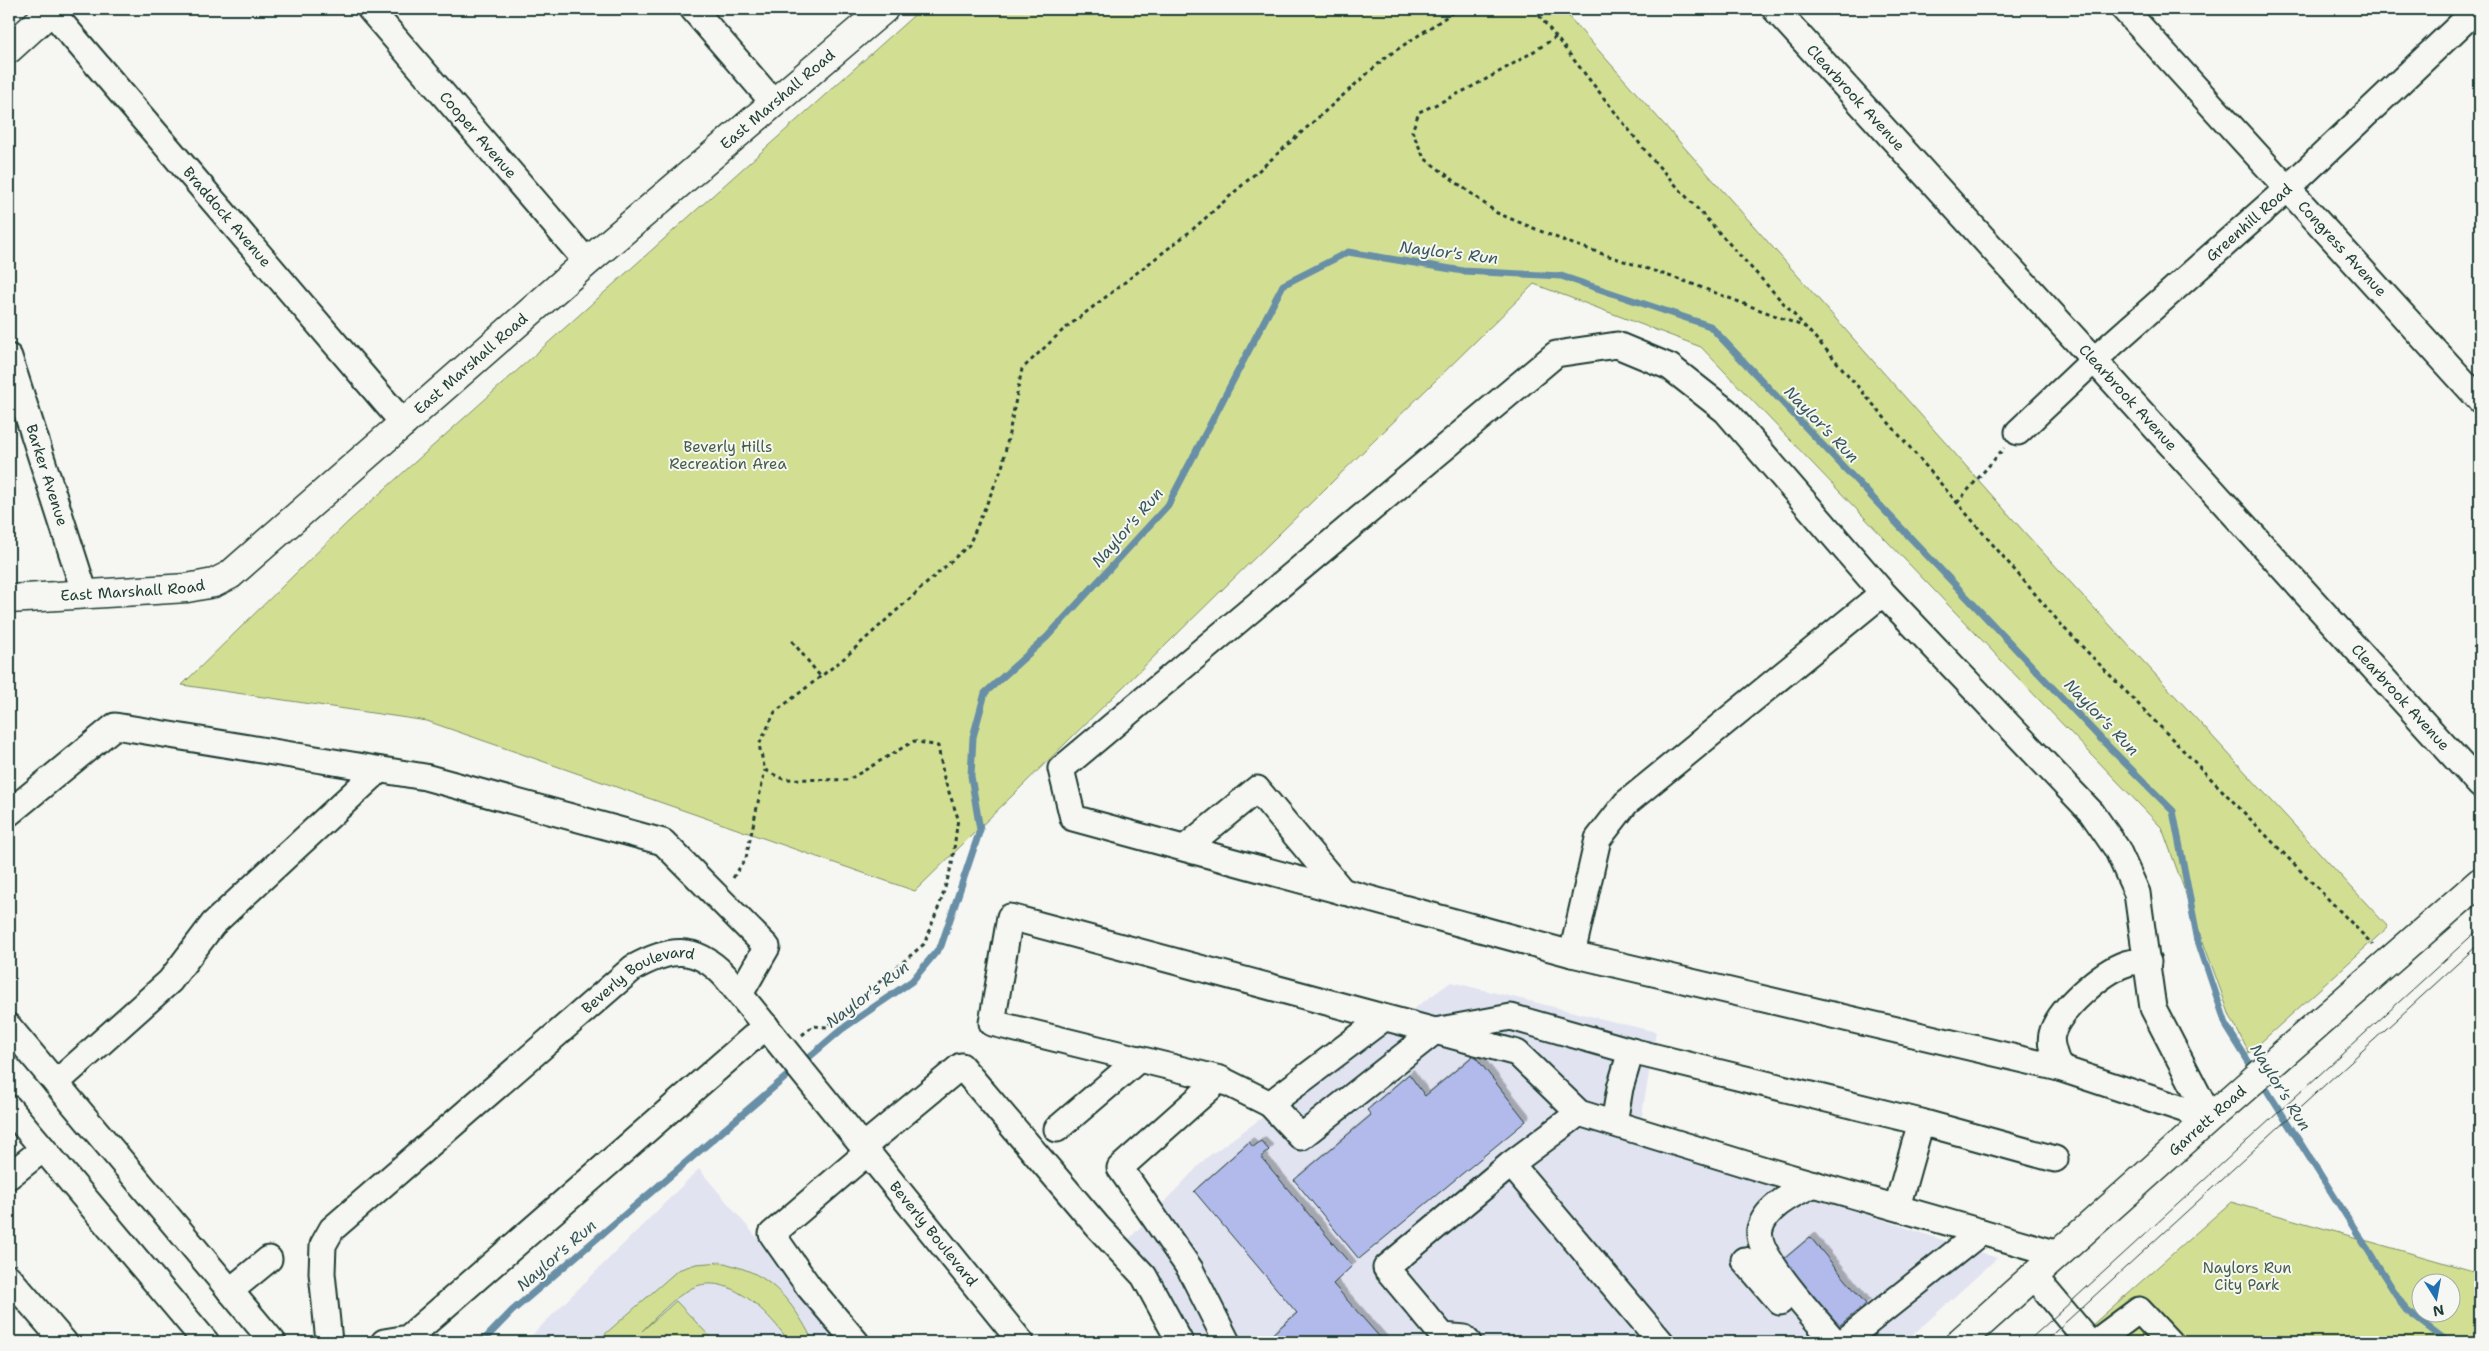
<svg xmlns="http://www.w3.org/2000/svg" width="2489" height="1351" font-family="'Shantell Sans',sans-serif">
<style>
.built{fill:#e1e4f0}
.green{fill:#d2df93;stroke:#788e64;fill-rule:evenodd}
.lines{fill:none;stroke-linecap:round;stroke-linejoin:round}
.stream{stroke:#678fa6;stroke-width:7}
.building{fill:#b1baeb;stroke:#1f3d34;filter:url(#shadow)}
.minor-casing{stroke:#1f3d34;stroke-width:29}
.major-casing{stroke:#1f3d34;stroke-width:31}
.path{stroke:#1f3d34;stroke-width:3;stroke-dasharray:4 4;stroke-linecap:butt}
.minor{stroke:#f6f6f2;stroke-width:25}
.major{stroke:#f6f6f2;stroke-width:28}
.tram{stroke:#1f3d34;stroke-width:1}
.labels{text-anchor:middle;stroke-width:4;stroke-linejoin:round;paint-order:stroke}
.street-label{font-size:15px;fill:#1f3d34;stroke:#f6f6f2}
.park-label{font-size:15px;fill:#435d47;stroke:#f6f6f2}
.water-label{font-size:16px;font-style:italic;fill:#37585a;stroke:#f6f6f2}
</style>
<defs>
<filter id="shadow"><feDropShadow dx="4.5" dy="-4.5" stdDeviation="0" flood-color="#0004"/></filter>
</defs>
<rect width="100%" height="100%" fill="#f6f6f2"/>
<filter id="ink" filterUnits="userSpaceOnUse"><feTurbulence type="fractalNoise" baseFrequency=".02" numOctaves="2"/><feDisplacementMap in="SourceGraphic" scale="10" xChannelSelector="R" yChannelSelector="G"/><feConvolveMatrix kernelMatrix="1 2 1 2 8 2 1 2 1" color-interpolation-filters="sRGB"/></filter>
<g filter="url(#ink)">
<path class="built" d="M1451,982L1656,1032L1638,1138L1997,1258L1905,1342H1198L1129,1239L1206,1158Z
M699,1169L845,1342H525Z"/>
<path class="green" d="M921,9H1562L2026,534L2388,927L2249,1053L2230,1016L2162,828L1701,347L1534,284L915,891L427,721L182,685L348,522Z
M2231,1202L2480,1273V1342H2073ZM2422,1284H2452V1314H2422Z
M721,1262C731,1265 742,1268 751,1272C779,1284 801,1315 813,1342H789C771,1315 729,1270 692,1288C673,1298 657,1316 642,1331L676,1301L715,1342H596L678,1270L696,1264Z"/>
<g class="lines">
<path class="stream" d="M2261,1081L2406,1310L2448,1342
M482,1342L512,1311L842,1029L912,981L941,946L980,830L971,776L973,737L985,693L1047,637L1168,505L1283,285L1348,252L1463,271L1561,276L1710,326L2102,740L2173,811L2198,941L2227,1027L2255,1072"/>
</g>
<path class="building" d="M1474,1055L1526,1121L1359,1259L1294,1180L1371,1115L1367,1110L1409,1074L1425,1096Z
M1261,1141L1269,1150L1261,1157L1352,1266L1333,1284L1384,1342H1275L1270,1336L1297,1313L1194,1191L1249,1142L1253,1147Z
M1810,1237L1866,1304L1834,1330L1778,1264Z"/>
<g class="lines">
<g class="minor-casing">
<g id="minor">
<path id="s1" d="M370,9L587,262"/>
<path d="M693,9L773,102"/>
<path id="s2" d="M1775,9L2480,785"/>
<path id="s3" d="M2124,9L2480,400"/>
<path id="s4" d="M51,11L404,424"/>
<path id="s5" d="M9,357L85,594"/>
<path id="s6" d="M2018,432L2094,360L2287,189L2477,9"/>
<path d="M1883,593L1626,803L1598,839L1572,954L1073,818L1061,769L1556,354L1617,345L1670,367L1726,411L1883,593L2092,813L2117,849L2137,893L2153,1008L2210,1118"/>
<path d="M9,813L115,726L425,777L663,842L767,947L740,994"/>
<path d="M1185,848L1257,789L1343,892"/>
<path d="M1572,954L2059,1068L2210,1118"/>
<path d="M1384,1018L1270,1104L1301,1137L1435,1031L1511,1017L1631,1051L1921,1122"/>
<path d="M9,1027L273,1342"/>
<path d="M2059,1068C2056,1058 2049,1045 2052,1034C2058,1010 2102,972 2125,964C2131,961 2141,962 2148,962"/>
<path d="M1220,1079L1270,1104"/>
<path d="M56,1083L170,981L213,924L379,770"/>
<path d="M9,1108L206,1342"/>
<path d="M1579,1113L1511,1164L1661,1342"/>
<path d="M1614,1123L1620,1088L1631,1051"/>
<path d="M1057,1129L1139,1059"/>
<path d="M863,1147L961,1066L1098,1227L1144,1276L1180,1342"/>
<path d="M9,1176L43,1149"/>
<path d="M1815,1184C1796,1192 1766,1206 1760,1229C1754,1255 1818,1321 1835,1342"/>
<path d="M1897,1207L1921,1122L2055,1159"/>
<path d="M1744,1260L1780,1302"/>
<path d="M2033,1275L2089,1342"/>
<path d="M9,1278L64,1342"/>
<path d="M230,1291L269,1259"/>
<path id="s7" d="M329,1342L322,1273L323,1245L332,1229L633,968C669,948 695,944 725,976L1021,1342"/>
<path d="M384,1342L408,1338L766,1026"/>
<path d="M856,1342L809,1287L772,1234L868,1152"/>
<path d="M1227,1342L1190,1269L1120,1168L1220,1079L992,1023L1010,917L1517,1053L1579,1113L1765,1170L2058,1254"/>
<path d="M1468,1342L1464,1338L1443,1336L1386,1268L1511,1164"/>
<path d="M1843,1342L1981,1232"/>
<path d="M2096,1342L2139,1310L2169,1342"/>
</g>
</g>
<g class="major-casing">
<g id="major">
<path d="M9,49L53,9"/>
<path id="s8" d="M9,599L187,588L214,583L230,575L587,262L884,9"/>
<path id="s9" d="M1960,1342L2210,1118L2480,882"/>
</g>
</g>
<path class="path" d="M1534,9L1651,158L1830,354L2065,629L2373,945
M1556,37C1512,66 1467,91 1419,112L1412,131L1424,158L1497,213L1567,242L1687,282L1805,327
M1957,503L2004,448
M792,641L820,676
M733,878L746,858L765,770
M802,1035L813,1026L827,1027L924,944L941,901L952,864L958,818L944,778L938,746L914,741L848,780L783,779L765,770L759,745L775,712L842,660L969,545L1002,468L1022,369L1062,331L1192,230L1386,57L1458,9
M2476,1259L2480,1260"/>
<use href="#minor" class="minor"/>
<use href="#major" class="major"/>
<path class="tram" d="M2027,1342L2480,928
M2044,1342L2480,943"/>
</g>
</g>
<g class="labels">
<g class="street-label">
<text dy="5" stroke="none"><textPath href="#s2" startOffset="120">Clearbrook Avenue</textPath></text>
<text dy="5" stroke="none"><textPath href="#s8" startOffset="949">East Marshall Road</textPath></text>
<text dy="5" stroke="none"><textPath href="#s1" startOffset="166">Cooper Avenue</textPath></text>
<text dy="5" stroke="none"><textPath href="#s4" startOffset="271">Braddock Avenue</textPath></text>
<text dy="5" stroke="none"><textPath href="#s6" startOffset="312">Greenhill Road</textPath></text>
<text dy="5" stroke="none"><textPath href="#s3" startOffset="324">Congress Avenue</textPath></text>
<text dy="5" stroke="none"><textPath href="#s8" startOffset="544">East Marshall Road</textPath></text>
<text dy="5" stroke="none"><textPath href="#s2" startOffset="525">Clearbrook Avenue</textPath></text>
<text dy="5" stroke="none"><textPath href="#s5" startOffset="124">Barker Avenue</textPath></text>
<text dy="5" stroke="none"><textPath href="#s8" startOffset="124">East Marshall Road</textPath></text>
<text dy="5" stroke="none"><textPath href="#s2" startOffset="930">Clearbrook Avenue</textPath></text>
<text dy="5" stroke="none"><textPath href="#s7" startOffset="514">Beverly Boulevard</textPath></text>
<text dy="5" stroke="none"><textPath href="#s9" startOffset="332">Garrett Road</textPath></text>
<text dy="5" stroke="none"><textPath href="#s7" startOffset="948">Beverly Boulevard</textPath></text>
</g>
<g class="park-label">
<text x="728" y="452">Beverly Hills<tspan x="728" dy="17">Recreation Area</tspan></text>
<text x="2247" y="1273">Naylors Run<tspan x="2247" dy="17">City Park</tspan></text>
</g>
<g class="water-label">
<text transform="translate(1449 252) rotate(7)" y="6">Naylor's Run</text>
<text transform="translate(1822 424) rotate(46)" y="6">Naylor's Run</text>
<text transform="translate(1127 527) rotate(-49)" y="6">Naylor's Run</text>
<text transform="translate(2102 717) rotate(46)" y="6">Naylor's Run</text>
<text transform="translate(867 994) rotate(-37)" y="6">Naylor's Run</text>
<text transform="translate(2281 1087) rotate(58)" y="6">Naylor's Run</text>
<text transform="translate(556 1255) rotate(-41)" y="6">Naylor's Run</text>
</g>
</g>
<rect width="2489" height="1351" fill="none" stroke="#f6f6f2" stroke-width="30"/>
<rect x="15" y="15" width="2459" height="1321" fill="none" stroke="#1f3d34" stroke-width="2" filter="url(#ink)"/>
<g transform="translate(2436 1298) rotate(169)"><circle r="24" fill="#f6f6f2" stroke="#a0aca6"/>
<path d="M0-4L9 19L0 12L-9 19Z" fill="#1f6fb2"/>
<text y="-8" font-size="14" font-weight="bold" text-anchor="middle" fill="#1f3d34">N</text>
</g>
</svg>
